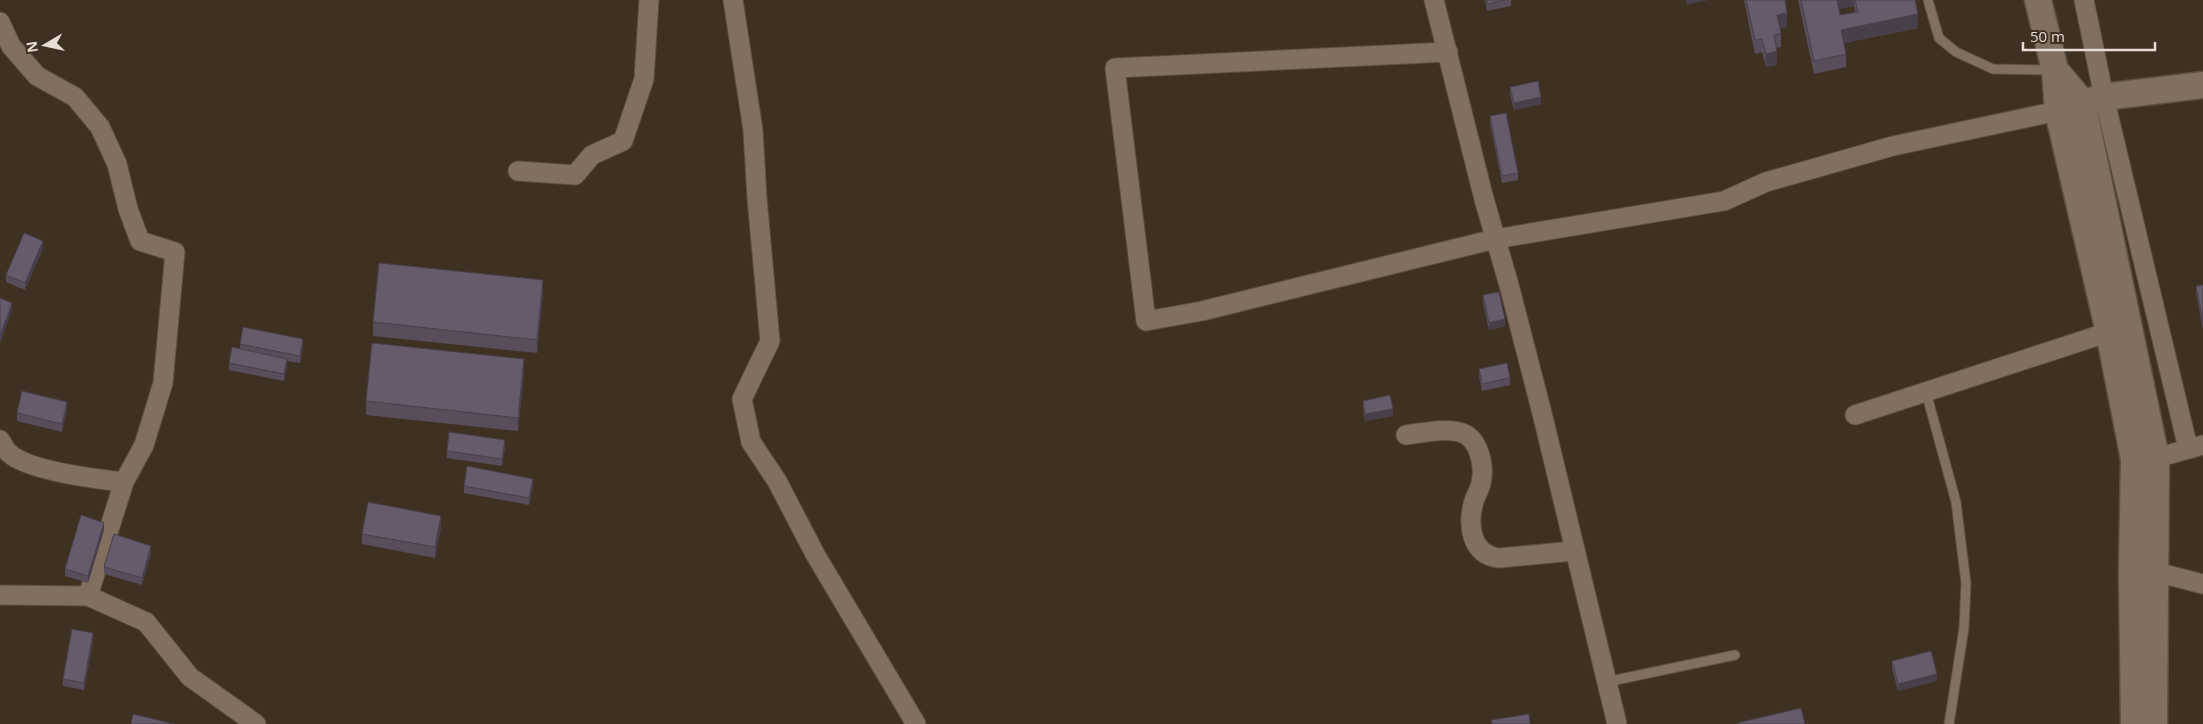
<svg xmlns="http://www.w3.org/2000/svg" width="2203" height="724" font-family="'Open Sans',sans-serif">
<style>
.lines{fill:none;stroke-linecap:round;stroke-linejoin:round}
.lane-casing{stroke:#5c5043;stroke-width:11}
.street-casing{stroke:#5c5043;stroke-width:21}
.secondary-casing{stroke:#5c5043;stroke-width:29}
.lane{stroke:#81705f;stroke-width:9}
.street{stroke:#81705f;stroke-width:19}
.secondary{stroke:#81705f;stroke-width:26}
.wall{fill:#594d5c;fill-rule:evenodd}
.shaded-wall{fill:#483f4b}
.building{fill:#675a6b;stroke:#483f4b}
</style>
<rect width="100%" height="100%" fill="#3f3122"/>
<g class="lines">
<g class="lane-casing">
<path id="lane" d="M1928,0L1939,38L1956,52L1993,69L2053,70
M1926,392L1956,502L1966,583L1964,628L1949,724
M1606,682L1735,655"/>
</g>
<g class="street-casing">
<path id="street" d="M733,0L753,130L757,198L770,341L742,399L751,442L777,481L815,554L916,724
M1434,0L1484,199L1509,285L1542,413L1617,724
M2084,0L2104,97L2188,448
M0,22L11,46L37,76L75,97L100,127L117,164L128,209L140,241L175,252L163,383L144,445L124,482C97,479 28,471 9,453C5,450 3,444 0,440
M1448,52L1115,68L1146,321L1202,311L1495,239L1724,201L1766,182L1893,146L2058,111
M518,171L575,175L592,155L623,141L644,79L649,0
M1855,415L2109,332
M1406,435C1423,433 1442,428 1459,432C1479,436 1485,466 1481,483C1480,489 1476,495 1474,501C1467,525 1471,555 1499,558L1574,551
M2156,458L2203,445
M2156,572L2203,584
M0,595L88,596L146,622L190,677L256,724
M88,596L124,482"/>
</g>
<g class="secondary-casing">
<path id="secondary" d="M2038,0L2055,70L2058,111L2109,332L2134,459L2132,573L2134,724
M2055,70L2082,102L2156,458L2154,724
M2066,108L2104,97L2203,85"/>
</g>
<use href="#lane" class="lane"/>
<use href="#street" class="street"/>
<use href="#secondary" class="secondary"/>
</g>
<path class="wall" d="M1485,0H1511V6L1487,11Z
M1744,0H1785L1787,27L1780,28L1781,33V47L1776,48L1777,65L1766,67L1762,52L1755,54Z
M1798,0H1915L1918,28L1844,43L1846,54V67L1814,74ZM1854,6L1855,12L1840,15L1839,9Z
M1510,87L1541,104L1514,110L1510,94Z
M1490,116L1518,173V180L1502,183L1490,123Z
M43,248L25,290L6,282V275Z
M2203,285V329L2196,293V286Z
M543,294L537,353L373,336V322Z
M1483,295L1505,326L1489,330L1483,303Z
M240,344L303,347L300,363L287,361V366L284,381L229,370V363L240,349Z
M1479,369L1510,378V385L1482,391L1479,376Z
M524,373L518,431L366,415V401Z
M1363,401L1393,416L1365,421L1363,408Z
M67,409L62,432L17,421V413Z
M505,447L502,466L447,458V451Z
M464,486H533L529,505L464,493Z
M441,527L435,558L362,544V534Z
M104,530L88,583L65,576V569Z
M151,553L142,585L104,574V567Z
M93,640L84,690L63,686V679Z
M1892,661L1937,681L1898,691L1892,668Z"/>
<path class="shaded-wall" d="M1686,0H1709L1686,5Z
M1836,0H1854V6L1836,9Z
M1787,13V27L1777,29V15Z
M1918,14V28L1841,43V30Z
M1777,51V65L1766,67V54Z
M1541,97V104L1514,110V103Z
M43,241V248L25,290V283Z
M543,280V294L537,353V340Z
M12,303V310L0,344V336Z
M1505,319V326L1489,330V323Z
M303,339V347L300,363V356Z
M287,359V366L284,381V374Z
M524,359V373L518,431V418Z
M67,402V409L62,432V424Z
M1393,409V416L1365,421V414Z
M505,440V447L502,466V459Z
M533,479V486L529,505V498Z
M441,516V527L435,558V547Z
M104,523V530L88,583V576Z
M151,546V553L142,585V578Z
M93,633V640L84,690V683Z
M1937,674V681L1898,691V684Z"/>
<path class="building" d="M1487,0H1505L1487,4Z
M1746,0H1785L1787,13L1777,15L1781,33L1774,35L1777,51L1766,54L1762,39L1755,40Z
M1801,0H1837L1840,15L1858,12L1855,0H1915L1918,14L1841,30L1846,54L1814,61Z
M1538,81L1541,97L1514,103L1510,87Z
M1506,113L1518,173L1502,176L1490,116Z
M24,233L43,241L25,283L6,275Z
M379,263L543,280L537,340L373,322Z
M2203,285V322L2196,286Z
M1499,292L1505,319L1489,323L1483,295Z
M0,298L12,303L0,336Z
M243,327L303,339L300,356L240,344Z
M372,343L524,359L518,418L366,401Z
M232,347L287,359L284,374L229,363Z
M1507,363L1510,378L1482,384L1479,369Z
M22,391L67,402L62,424L17,413Z
M1390,395L1393,409L1365,414L1363,401Z
M449,432L505,440L502,459L447,451Z
M467,466L533,479L529,498L464,486Z
M368,502L441,516L435,547L362,534Z
M81,515L104,523L88,576L65,569Z
M114,534L151,546L142,578L104,567Z
M72,629L93,633L84,683L63,679Z
M1931,651L1937,674L1898,684L1892,661Z
M1801,708L1805,724H1738L1737,723Z
M133,714L174,724H131Z
M1529,714L1530,724H1492L1491,720Z"/>
<g transform="translate(45 45) rotate(261)" stroke="#3f3122" stroke-width="4" paint-order="stroke">
<path d="M0-4L9 19L0 12L-9 19Z" fill="#e7ddd4"/>
<text y="-8" font-size="14" font-weight="bold" text-anchor="middle" fill="#e7ddd4">N</text>
</g>
<path d="M2023 42v8h132v-8" fill="none" stroke="#e7ddd4" stroke-width="2.5"/>
<text x="2030" y="42" font-size="15" fill="#e7ddd4" stroke="#3f3122" stroke-width="4" paint-order="stroke">50 m</text>
</svg>
